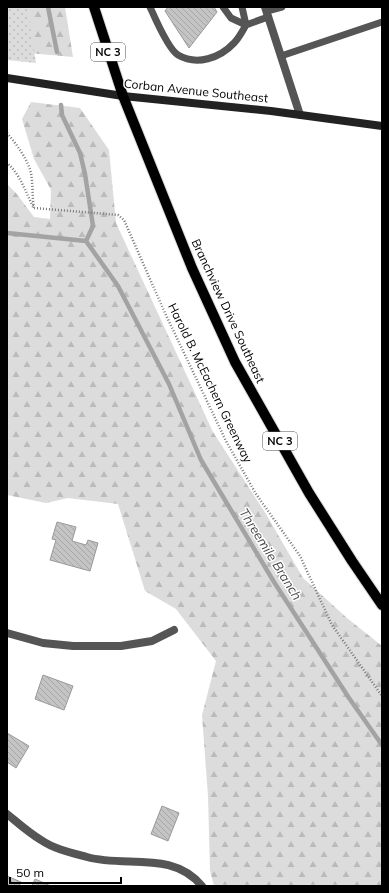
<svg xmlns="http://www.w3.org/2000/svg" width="389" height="893" font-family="Mulish,sans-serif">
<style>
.forest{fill:url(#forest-firs)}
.park{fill:url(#park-dots)}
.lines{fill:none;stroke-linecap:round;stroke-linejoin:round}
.stream{stroke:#a3a3a3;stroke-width:4.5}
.building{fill:url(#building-back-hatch);stroke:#999}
.primary-casing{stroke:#dbdbdb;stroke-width:12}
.path{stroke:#777;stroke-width:2.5;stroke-dasharray:1 2;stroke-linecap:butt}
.service{stroke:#555;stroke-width:7}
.minor{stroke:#555;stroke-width:8}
.secondary{stroke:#222;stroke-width:8}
.primary{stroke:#000;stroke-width:10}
.labels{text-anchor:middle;stroke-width:3;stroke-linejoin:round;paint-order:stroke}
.shield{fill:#fff;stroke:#4c4c4c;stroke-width:1}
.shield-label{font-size:11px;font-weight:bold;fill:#000}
.street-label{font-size:12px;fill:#000;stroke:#fff}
.water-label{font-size:13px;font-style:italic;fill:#444;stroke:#fff}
</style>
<defs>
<pattern id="forest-firs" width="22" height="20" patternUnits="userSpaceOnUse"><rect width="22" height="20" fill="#dcdcdc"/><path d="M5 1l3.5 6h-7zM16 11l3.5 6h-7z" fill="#bbb"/></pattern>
<pattern id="park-dots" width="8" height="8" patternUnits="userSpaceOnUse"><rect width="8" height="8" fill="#dcdcdc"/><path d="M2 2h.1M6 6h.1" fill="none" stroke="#bbb" stroke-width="1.8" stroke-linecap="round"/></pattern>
<pattern id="building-back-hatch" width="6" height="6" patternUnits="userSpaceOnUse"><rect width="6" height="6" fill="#c4c4c4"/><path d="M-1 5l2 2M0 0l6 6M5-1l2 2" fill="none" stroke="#a7a7a7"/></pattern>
</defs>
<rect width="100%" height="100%" fill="#fff"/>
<path class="forest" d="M10,7H65L73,57L17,52Z
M31,102L80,108L109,150L116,223L213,432L266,514L303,578L347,618L382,646V886H214L210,871L208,796L202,715L216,661L176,609L145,591L118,504L68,498L46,503L7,495V184L16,193L34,217L50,219L51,190L34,159L22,119Z"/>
<path class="park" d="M7,7H27L36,63L7,60Z"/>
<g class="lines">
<path class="stream" d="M48,7L57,52
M61,105L62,115L80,153L85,174L93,226L86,241
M7,233L86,241
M86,241L118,286L169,384L201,460L274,582L349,698L382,745"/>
</g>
<path class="building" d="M168,7H214L217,12L189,48L165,11Z
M57,522L76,527L72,541L86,545L88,540L98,543L90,571L50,560L56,540L52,539Z
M43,675L73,686L64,710L35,699Z
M7,733L29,746L16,768L7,762Z
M162,806L179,813L168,841L151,834Z
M7,876L21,882L19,886H7Z
M35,879L51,886H32Z"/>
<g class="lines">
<g class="primary-casing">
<path id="primary" d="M94,7L123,96L192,268L235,362L309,493L352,561L382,605"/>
</g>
<path class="path" d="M7,133C17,145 27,158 31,173C33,184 32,196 34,208C25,192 21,175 7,163
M34,208L118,215L124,220L165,313L226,441L256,494L300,556L332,625L382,696"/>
<path class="service" d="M150,7C155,18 168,49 178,55C197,66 220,58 234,43C239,38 243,30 246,25L242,7
M223,7L231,18L246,25L268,17
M267,11L282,7
M281,56L382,22"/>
<path class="minor" d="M265,7L300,115
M7,633L43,643L73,646H121L152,641L174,630
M7,814C18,823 29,833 41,840C54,849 72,853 87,857C126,868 172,850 202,886"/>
<path class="secondary" d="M7,78L123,96L271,111L382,126"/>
<use href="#primary" class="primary"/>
</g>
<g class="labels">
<g class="shield">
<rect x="91" y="43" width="34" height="18" rx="3"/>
<rect x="263" y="432" width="34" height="18" rx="3"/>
</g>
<g class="shield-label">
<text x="108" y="56">NC 3</text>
<text x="280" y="445">NC 3</text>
</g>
<g class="street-label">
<text transform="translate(196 91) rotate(6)" y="4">Corban Avenue Southeast</text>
<text transform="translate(228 311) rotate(65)" y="4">Branchview Drive Southeast</text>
<text transform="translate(210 383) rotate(64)" y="4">Harold B. McEachern Greenway</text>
</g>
<g class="water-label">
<text transform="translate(271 554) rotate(58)" y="5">Threemile Branch</text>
</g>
</g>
<rect width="389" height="893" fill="none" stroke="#000000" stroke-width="16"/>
<path d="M10 877v6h111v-6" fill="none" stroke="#000000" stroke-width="2"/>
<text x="16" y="877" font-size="12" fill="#000000" stroke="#ffffff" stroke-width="3" paint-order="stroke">50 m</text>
</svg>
